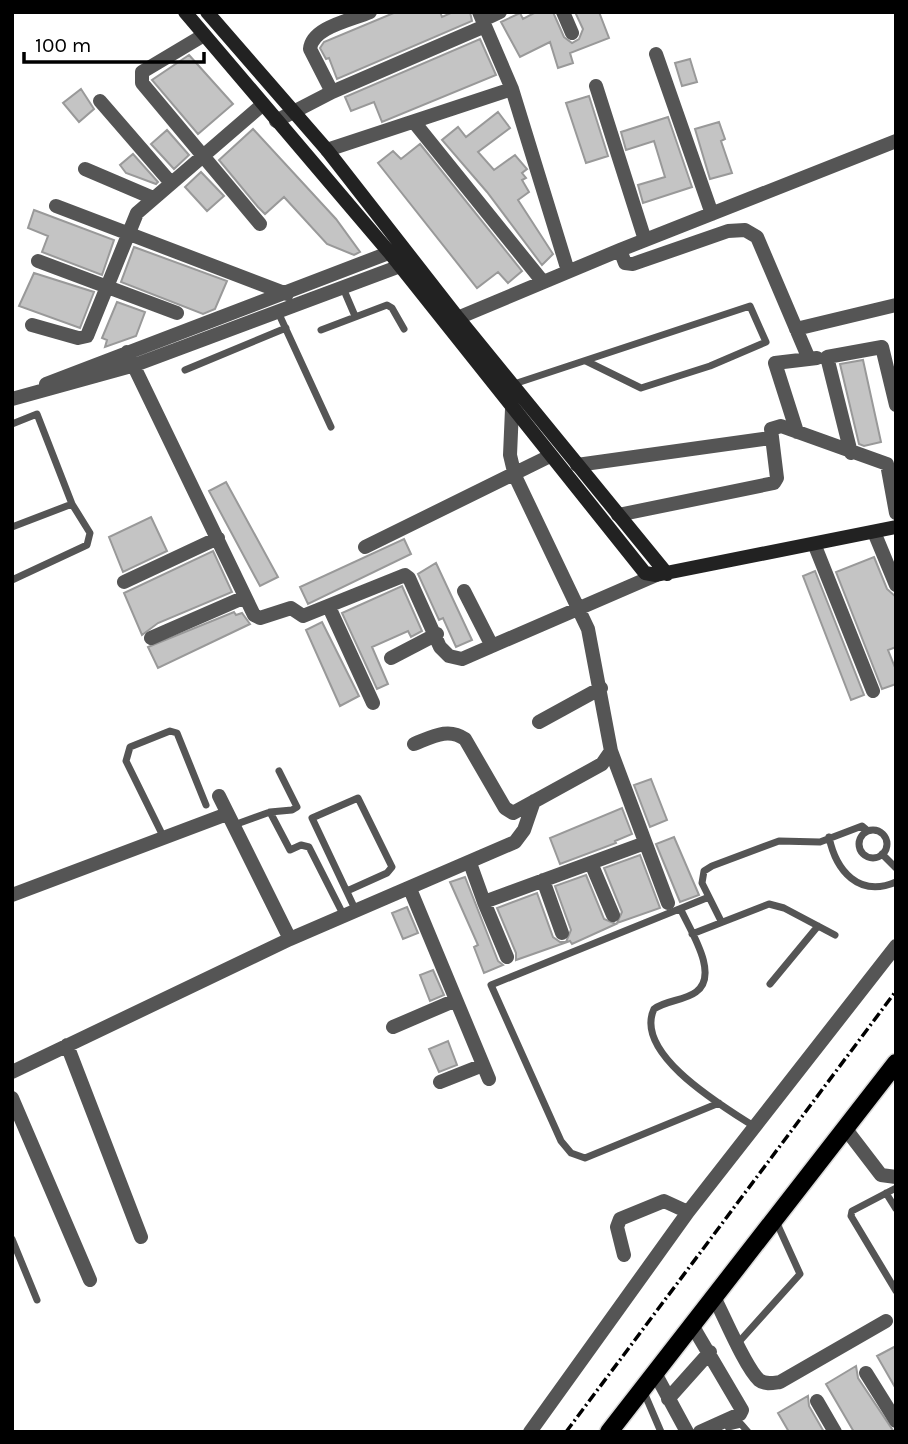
<svg xmlns="http://www.w3.org/2000/svg" width="908" height="1444" font-family="Karla,sans-serif">
<style>
.building{fill:#c4c4c4;stroke:#999;stroke-width:2}
.lines{fill:none;stroke-linecap:round;stroke-linejoin:round}
.primary-casing{stroke:#dbdbdb;stroke-width:21}
.lane{stroke:#555;stroke-width:7}
.street{stroke:#555;stroke-width:14}
.secondary{stroke:#222;stroke-width:14}
.primary{stroke:#000;stroke-width:18}
.rail{stroke:#000;stroke-width:3.5;stroke-dasharray:10 3.5 2 3.5;stroke-linecap:butt}
</style>
<rect width="100%" height="100%" fill="#fff"/>
<path class="building" d="M396,12H440L442,17L453,12H470L472,21L337,79L329,58L326,59L320,48L324,42Z
M536,12H553L564,37L572,43L579,39L583,29L575,12H599L609,38L570,53L573,63L558,68L550,42L520,57L501,22L520,13L523,19Z
M480,39L496,75L382,122L374,102L351,111L345,97Z
M189,55L233,104L198,134L152,80Z
M690,59L697,82L682,86L675,63Z
M81,89L94,109L79,122L63,103Z
M589,96L608,156L586,163L566,103Z
M498,112L510,128L478,152L494,170L515,155L527,169L522,173L526,178L522,180L529,192L518,200L553,254L542,265L487,192L442,140L458,127L466,137Z
M668,117L692,187L643,203L638,185L665,177L654,141L626,150L621,132Z
M719,122L725,139L721,141L732,173L710,179L695,129Z
M253,129L336,219L360,252L354,255L327,244L284,197L265,214L258,207L219,160Z
M167,130L189,155L174,169L151,144Z
M420,144L522,271L508,283L498,272L477,288L378,163L393,151L401,159Z
M133,154L158,182L156,184L126,173L120,165Z
M201,172L224,196L207,211L185,187Z
M34,210L114,240L102,275L42,252L48,236L28,228Z
M134,247L227,281L215,309L203,314L121,282Z
M34,273L94,292L80,328L19,306Z
M117,302L145,312L136,336L105,347L107,340L102,338Z
M863,360L881,442L864,446L859,444L840,364Z
M226,482L278,577L260,586L209,491Z
M151,517L167,551L123,572L109,537Z
M404,539L411,554L308,604L300,587Z
M213,551L232,592L158,623L142,635L124,593Z
M874,557L887,589L896,597V647L888,650L896,670V684L882,689L836,572Z
M436,563L472,640L456,647L443,618L439,620L418,574Z
M815,571L864,695L851,700L803,576Z
M402,586L422,631L411,637L408,631L372,647L388,684L377,689L342,613Z
M234,612L236,615L242,613L250,624L158,668L148,647Z
M322,622L359,696L340,706L306,630Z
M651,779L667,820L650,827L634,785Z
M622,808L632,834L615,841L616,843L560,864L550,838Z
M674,837L699,895L680,902L656,844Z
M640,855L660,908L617,923L622,912L604,868Z
M586,875L604,919L616,924L572,944L570,941L516,960V953L497,908L537,893L553,937L560,942H566L571,930L555,886Z
M465,877L498,961L503,965L484,973L474,947L478,945L450,882Z
M407,907L418,933L403,939L392,913Z
M433,970L444,995L430,1001L420,975Z
M448,1041L457,1065L439,1072L429,1049Z
M896,1346V1389L877,1356Z
M856,1366L858,1378L894,1432H854L826,1384Z
M808,1396L809,1406L824,1432H789L778,1413Z"/>
<g class="lines">
<g class="primary-casing">
<path id="primary" d="M609,1432L896,1063"/>
</g>
<path class="lane" d="M343,288L355,316
M278,312L331,427
M321,330L387,305L392,308L404,329
M185,370L286,328
M514,384L750,306L766,342L710,366L641,388L586,361
M12,424L37,414L72,504L90,533L87,545L12,580
M12,527L72,504
M270,812L292,810L297,807L279,771
M234,825L270,812L290,850L301,845L309,847L344,916
M859 844a14 14 0 1 1 28 0a14 14 0 1 1-28 0Z
M829,837C836,871 859,898 896,882
M164,838L126,761L130,747L170,731L177,733L206,805
M882,854L896,868
M347,891L387,873L392,867L358,798L312,818L356,911
M709,897L491,985L561,1141L571,1153L585,1158L719,1103
M681,910C690,930 720,975 696,992C684,1001 666,1000 654,1009C633,1054 724,1107 755,1127
M721,921L702,883L704,871L712,866L779,841L820,842L862,826L868,831
M692,934L769,904L784,908L835,935
M770,984L818,926
M896,1188L852,1211L851,1216L896,1291
M886,1193L896,1209
M12,1239L37,1300
M738,1343L800,1274L775,1219
M643,1390L661,1432
M728,1427L741,1424L748,1432"/>
<path class="street" d="M479,12L512,89L568,271
M563,12L572,33
M483,20L500,12
M204,35L142,72V83L260,224
M656,54L712,214
M596,86L645,240
M332,92L310,49C312,27 352,20 370,12
M100,101L171,183
M276,121L332,92L485,26
M414,122L543,282
M327,150L512,89
M85,169L153,198
M56,206L287,294
M620,250L625,263L633,264L728,231L745,230L757,237L809,359
M38,261L177,313
M448,322L620,250L896,141
M32,325L78,338L87,336L137,213L262,105
M796,329L896,305
M127,352L254,615L260,618L291,608L303,616L405,575L409,578L440,647L449,656L462,659L656,575
M46,384L399,249
M12,399L135,365L411,262
M512,409L510,455L515,476L588,629L611,751L668,903
M797,432L775,363L817,358
M851,453L827,357L882,347L896,405
M577,465L770,438
M618,515L774,483L777,478L771,429L781,426L887,464L896,513
M874,532L896,585
M815,546L873,691
M365,547L550,456
M124,582L218,538
M464,591L492,646
M329,607L373,703
M151,638L245,597
M391,658L437,634
M539,722L601,688
M414,744C432,737 448,727 465,739L505,808L513,813L602,764L611,751
M219,796L290,939L515,842L524,830L534,801
M470,863L484,902L645,843
M591,863L613,915
M543,880L562,933
M410,889L489,1079
M12,895L227,814
M484,902L507,957
M393,1027L456,1000
M67,1045L141,1237
M12,1072L290,939
M440,1082L483,1065
M12,1098L90,1280
M845,1128L881,1175L896,1177
M624,1255L617,1227L620,1219L664,1201L688,1212
M714,1297C724,1316 745,1367 759,1380C765,1385 773,1383 780,1382L886,1321
M692,1325L742,1410L740,1414L700,1432
M655,1373L687,1432
M866,1373L896,1421
M668,1399L710,1352
M817,1401L835,1432
M530,1432L688,1212L896,946"/>
<path class="secondary" d="M185,12L389,252L645,573L656,575L896,527
M207,12L327,150L458,318L667,574"/>
<use href="#primary" class="primary"/>
<path class="rail" d="M566,1432L896,991"/>
</g>
<rect width="908" height="1444" fill="none" stroke="#000000" stroke-width="28"/>
<path d="M24 52v10h180v-10" fill="none" stroke="#000000" stroke-width="3.5"/>
<text x="35" y="52" font-size="21" fill="#000000" stroke="#ffffff" stroke-width="5" paint-order="stroke">100 m</text>
</svg>
